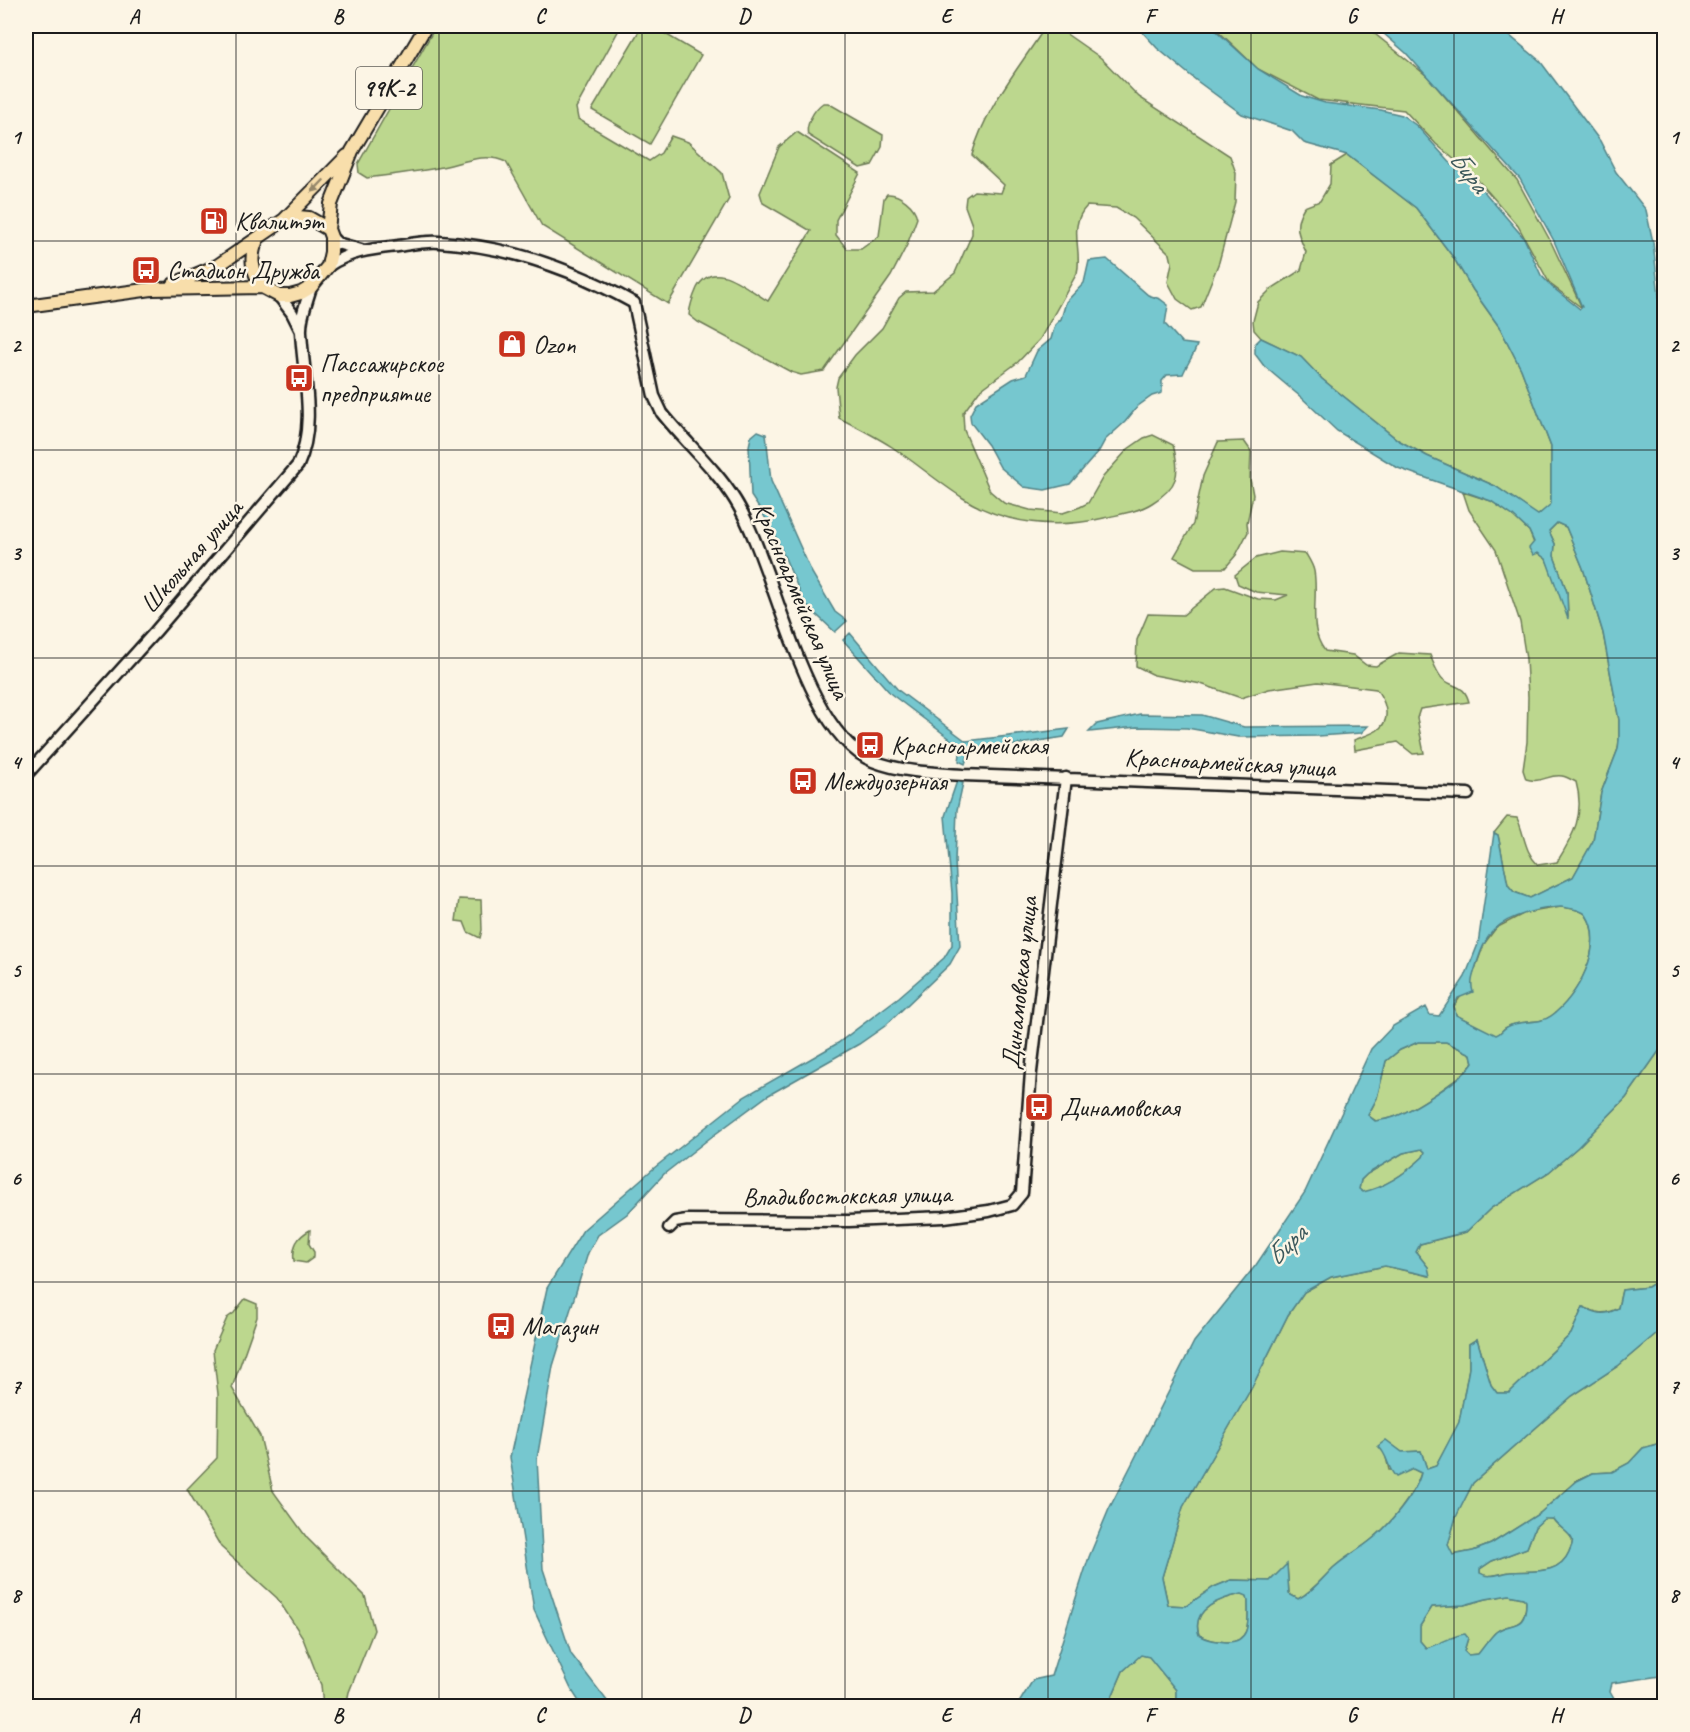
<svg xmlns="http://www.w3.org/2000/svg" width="1690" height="1732" font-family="Caveat,sans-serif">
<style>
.green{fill:#bcd78e;stroke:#6c7a55;stroke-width:1.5}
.water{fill:#76c7cf;stroke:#528387;stroke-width:1.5;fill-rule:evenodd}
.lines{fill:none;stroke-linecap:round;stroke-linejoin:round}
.tertiary-casing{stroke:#1c1c1c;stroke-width:15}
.secondary-casing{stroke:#1c1c1c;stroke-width:15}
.primary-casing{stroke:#1c1c1c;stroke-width:16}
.tertiary{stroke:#fcf5e5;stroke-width:10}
.secondary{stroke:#fcf5e5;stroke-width:10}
.primary{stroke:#f8deab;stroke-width:12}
.oneway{fill:#95876b}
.grid{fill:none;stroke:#1c1c1c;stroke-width:1.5;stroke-opacity:0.55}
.labels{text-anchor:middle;stroke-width:5;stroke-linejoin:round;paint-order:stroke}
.shield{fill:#fcf5e5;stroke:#5f5d58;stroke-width:1.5}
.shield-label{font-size:24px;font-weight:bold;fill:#1c1c1c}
.poi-label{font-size:26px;fill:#1c1c1c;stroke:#fcf5e5;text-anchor:start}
.street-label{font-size:26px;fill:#1c1c1c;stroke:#fcf5e5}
.water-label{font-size:27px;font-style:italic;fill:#3c585b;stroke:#fcf5e5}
.neatline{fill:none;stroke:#1c1c1c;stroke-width:2}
.grid-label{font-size:20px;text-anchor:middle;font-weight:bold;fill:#1c1c1c}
</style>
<rect width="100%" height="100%" fill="#fcf5e5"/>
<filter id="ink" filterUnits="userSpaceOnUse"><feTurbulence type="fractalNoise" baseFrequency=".0167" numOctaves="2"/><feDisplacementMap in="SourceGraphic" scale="12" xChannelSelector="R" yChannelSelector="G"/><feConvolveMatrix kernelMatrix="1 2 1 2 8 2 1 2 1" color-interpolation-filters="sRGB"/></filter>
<g filter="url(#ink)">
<path class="green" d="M436,26H621L576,108L578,119L649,161L661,153L671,136L688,142L722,173L729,199L668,304L542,226L506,162C483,151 461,164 437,168C414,172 390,175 367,178L359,173L358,164Z
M642,26H652L701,55L650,144L592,110Z
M1055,26L1101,58L1139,97L1230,156L1236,173L1235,202L1219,262L1201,307L1192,310L1177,299L1168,282L1172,263L1170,254L1133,218L1116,208L1087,206C1067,226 1083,250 1077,273L1040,339L1018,362L979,391L963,413L964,430L990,491L1004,503L1030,510L1063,513L1080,507L1088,503L1103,477L1128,449L1144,438L1153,435L1173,445C1181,474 1178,487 1152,503C1138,512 1120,514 1104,518C1058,529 1004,525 963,498C938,482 916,463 892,447C875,436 857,427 839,418L836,387L838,378L855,355L882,328L899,298L906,292L933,291L955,273L972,234V225L965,206L966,197L974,191L1001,193L1004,185L972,155C984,111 1015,73 1040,35L1046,27Z
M1213,26H1365L1427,76L1517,180L1551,242L1582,308L1550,284L1518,226L1476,178L1436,144L1404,110L1318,100L1258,69Z
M823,103H828L883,135L882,147L872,165L860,168L808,135C805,125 814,109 823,103Z
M797,132L860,173L836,220V235L847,249H861L879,236L884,198L887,194C899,193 915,206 917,218L907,245L891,276L824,371L801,375L791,372L698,322L689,315C690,304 693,297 697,288C714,256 748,290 768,301L811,231L763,203L760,193L779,147Z
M1347,155L1416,208L1453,257L1473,290L1500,328L1521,369L1551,447V505L1538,516L1495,486L1427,456L1398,440L1322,379L1301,357L1261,338L1254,330L1253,321L1258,302L1271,289L1301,270L1306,252C1298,235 1293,225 1304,207L1320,201L1330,184L1331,165Z
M1244,441L1251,451L1250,479L1253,495L1247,523L1248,532L1236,555L1225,568H1195L1174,557L1193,524L1203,476L1218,442Z
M1463,492L1491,501L1513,516L1529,531L1538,553L1546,559L1552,572L1568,617L1567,592L1554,556L1555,544L1549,531L1557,523L1566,527L1583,568L1603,633L1619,720V740L1618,749L1601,793L1593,841L1573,877L1530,898L1514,892L1508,885L1498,835L1494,833L1507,817L1517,818C1525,835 1524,851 1538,865L1557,862C1574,835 1585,814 1576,782C1572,780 1567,777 1562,776C1548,774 1541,784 1526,779L1523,770L1527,742L1528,697L1526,659L1520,622L1496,550L1469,510Z
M1280,552L1306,554C1309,559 1313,565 1314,571C1319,598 1307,628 1325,651L1353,655L1366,665L1376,666L1399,653L1430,655C1433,662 1438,676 1444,680C1456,689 1464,684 1469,702L1420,709L1417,718L1424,753L1413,754L1398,742L1355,750L1354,740C1361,737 1374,734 1380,728C1392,717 1384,699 1376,689L1318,682L1269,689L1241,698L1201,684L1154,675L1136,666L1137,640L1148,614L1183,615L1216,588L1225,587L1258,599L1276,600L1288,595L1256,592L1238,584L1235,575L1256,558Z
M459,899L481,900L482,930L480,938L468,932L464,922L456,921Z
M1561,907C1567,908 1582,909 1586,915C1606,945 1577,998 1551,1016C1539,1025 1519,1019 1507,1027C1502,1029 1502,1033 1496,1036L1456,1015L1454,1006L1470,983L1484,944L1496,928L1525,913Z
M1418,1042H1446L1471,1054L1473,1063C1463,1078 1412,1111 1394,1117C1389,1119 1382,1120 1376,1121L1368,1116L1377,1098L1386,1061L1400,1050Z
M1664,1044V1277L1648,1287L1622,1290L1618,1308C1604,1316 1597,1313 1583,1307L1571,1334L1509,1393H1497L1491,1385L1477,1339L1469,1344V1368L1459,1423L1436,1466L1427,1469L1421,1451L1402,1452L1386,1441L1379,1446L1385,1453L1389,1470L1413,1469L1421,1473C1415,1494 1389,1526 1371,1540C1359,1550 1345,1557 1333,1568C1322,1579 1312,1592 1298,1599L1289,1594L1287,1565L1270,1581L1231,1580L1214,1587L1186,1606L1168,1605L1162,1577L1183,1507L1252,1387L1288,1315L1304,1292L1331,1277L1385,1266L1429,1276L1428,1267L1416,1252L1420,1244L1466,1232L1491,1208L1549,1172L1578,1147L1626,1098Z
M1422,1149L1425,1152L1423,1157C1406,1173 1385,1187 1362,1193L1359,1189L1361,1180L1367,1174L1403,1153Z
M310,1230L309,1244L314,1252V1257L306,1263L294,1261C292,1246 297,1237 310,1230Z
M245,1299L257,1304V1317L232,1388L260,1436L273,1491L307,1538L365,1596L374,1630L349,1692L346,1706H323L321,1685L302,1636L277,1598L221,1547L187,1489L217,1458L218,1394L213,1350L227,1318L234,1313Z
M1664,1327V1442L1643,1448L1629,1463L1612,1472L1593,1473L1577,1480L1540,1513L1491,1544L1473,1551L1452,1555L1448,1545L1456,1516L1473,1483L1572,1396L1618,1366Z
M1544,1518L1553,1519C1558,1527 1569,1532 1572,1539C1574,1543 1570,1548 1569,1552C1559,1576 1531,1570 1511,1572C1500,1573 1489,1579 1480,1573V1569L1492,1561L1527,1548L1535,1527Z
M1242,1594L1247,1595L1248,1600C1248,1619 1252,1643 1226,1642C1215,1641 1208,1640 1199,1635C1190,1608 1222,1598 1242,1594Z
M1509,1595L1523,1598L1526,1601C1526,1632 1509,1621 1496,1632C1491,1636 1483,1649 1478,1654L1468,1655L1464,1651L1468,1638L1426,1648L1420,1641V1626L1432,1607L1464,1605L1486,1599Z
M1140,1655L1149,1656L1176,1690V1706H1108L1123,1671Z"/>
<path class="water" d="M1137,26H1211L1258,69L1302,96L1325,103L1381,110L1402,115L1417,126L1454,167L1475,181L1524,238L1541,275L1552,287L1580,309L1582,307L1554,241L1520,179L1406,53L1375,26H1498L1540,61L1600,141L1616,172L1646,210L1653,242L1659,296V336L1664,360V1044L1626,1098L1578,1147L1549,1172L1491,1208L1466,1232L1420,1244L1416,1252L1428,1267L1430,1276L1385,1266L1331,1277L1304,1292L1288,1315L1252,1387L1183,1507L1162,1577L1168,1605L1186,1606L1214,1587L1231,1580L1270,1581L1287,1564L1289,1594L1298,1599C1312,1592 1322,1579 1333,1568C1345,1557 1359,1550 1371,1540C1388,1527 1416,1494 1421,1473L1413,1469L1396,1477C1386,1467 1389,1456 1378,1446L1386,1440L1402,1452L1421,1451L1427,1469L1436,1466L1459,1422L1469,1368V1344L1477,1339L1491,1385L1497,1393H1509L1571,1334L1583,1307C1597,1313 1604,1317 1618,1308L1622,1290L1648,1287L1664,1277V1327L1618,1366L1572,1396L1473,1483L1456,1517L1448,1545L1453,1555L1473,1551L1491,1544L1540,1513L1577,1481L1593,1473L1612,1472L1629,1463L1643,1448L1664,1442V1648L1662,1650L1664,1668L1660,1676L1612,1683L1610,1692L1618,1706H1176V1690L1149,1657L1141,1655L1123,1671L1108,1706H1017L1033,1680L1051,1676L1089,1557L1109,1509L1194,1342L1256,1265L1305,1192L1371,1049L1393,1026L1426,1007L1430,1015L1439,1016L1465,977L1478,944L1494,833L1498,835L1508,885L1514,892L1530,898L1573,877L1593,841L1601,793L1618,749L1619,740V720L1603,633L1583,568L1566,527L1557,523L1549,531L1555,544L1554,556L1567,592L1568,619L1546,559L1538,553L1533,555L1529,548L1534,542L1529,531L1513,516L1491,501L1398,468L1337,431L1302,398L1264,366L1255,354V344L1261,338L1301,357L1322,379L1398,440L1427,456L1495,486L1538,515L1551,504V447L1521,369L1500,328L1473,290L1453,257L1416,208L1347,155L1304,143L1292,131L1242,114L1197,81L1157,48ZM1561,907C1568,908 1582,909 1586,915C1606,945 1577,998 1551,1016C1539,1025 1519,1019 1507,1027C1502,1029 1502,1033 1496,1035L1456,1015L1454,1006L1458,998L1473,992C1470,982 1473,976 1476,966C1480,953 1485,938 1495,929C1510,915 1541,908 1561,907ZM1418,1042H1446L1471,1054L1473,1063C1464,1078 1412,1111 1394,1117C1389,1119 1381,1120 1375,1121L1368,1115L1377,1098L1386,1061L1400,1050ZM1422,1149L1425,1152L1423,1157C1406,1173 1385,1187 1363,1192L1359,1189L1361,1180L1367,1174L1403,1153ZM1544,1519H1553C1558,1527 1569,1532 1572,1539C1574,1544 1570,1548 1569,1552C1559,1576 1531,1570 1511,1572C1501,1573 1489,1579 1480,1573V1569L1492,1561L1527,1548L1535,1527ZM1242,1594L1247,1596L1248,1600C1248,1619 1252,1643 1226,1642C1215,1641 1208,1640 1199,1635C1190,1608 1222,1598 1242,1594ZM1509,1595L1523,1598L1526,1601C1527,1632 1509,1621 1496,1632C1491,1636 1483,1648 1478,1654L1468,1655L1464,1651L1468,1638L1465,1634C1456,1634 1438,1645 1426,1648L1420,1641V1626L1432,1607L1464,1605L1486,1599Z
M1107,259L1148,295L1160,299L1168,305L1165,324L1182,343L1197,345C1194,355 1187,364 1183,374L1167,375L1162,381V393L1152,396L1138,406L1125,422L1105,440L1099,451L1070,484L1045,490L1024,487L1000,467L988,445L971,423L970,415L976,403L1013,379L1026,375L1037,351L1051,339L1055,325L1061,319L1066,302L1084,283L1089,261Z
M758,431L766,434L771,481L812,573L835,612L847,621L835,632L805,604L772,528L751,496L749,446L751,437Z
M850,633L898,690L966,741L1069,729L1064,737L969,752L965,764L959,761L961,747L891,694L843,640Z
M1140,714L1202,715L1244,727L1368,726L1361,733L1318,736L1238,737L1187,728L1137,727L1089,732L1097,724Z
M957,781L963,783L957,810L955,861L960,946L950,964L885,1026L859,1044L767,1096L710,1138L664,1174L627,1214L598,1235L588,1253L553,1366L537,1459L543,1569L571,1654L611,1706H582L571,1689L534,1610L510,1457L547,1288L583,1230L654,1168L744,1097L838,1043L899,997L944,958L952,945V893L945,816Z"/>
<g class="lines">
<g class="tertiary-casing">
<path id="tertiary" d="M634,303L654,396L662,413C685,442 716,469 735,500C776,565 802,732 873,761C901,772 933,773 963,775L1468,794
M669,1228L675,1222L687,1220L849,1221L944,1217L989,1211L1012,1205L1022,1193L1031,1072L1066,778"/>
</g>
<g class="secondary-casing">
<path id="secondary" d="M331,237L337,243L361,250
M328,266C350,251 372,249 398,246C411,244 425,241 439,242C509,246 573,269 634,303
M279,296L292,313L301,331
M26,775L155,632L298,465C317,424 303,375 301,332C300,316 307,302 311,287"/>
</g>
<g class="primary-casing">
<path id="primary" d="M284,220L347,156
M257,240C249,258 252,270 262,287
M174,284L217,266L284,220L298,217L309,218L328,229
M26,306L152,289L262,287L279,296H290L301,293L311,287L328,266L331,252V237L328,229L331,204L352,151L426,26"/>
</g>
<use href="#tertiary" class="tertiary"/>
<use href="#secondary" class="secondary"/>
<use href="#primary" class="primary"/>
</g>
<defs><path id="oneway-solid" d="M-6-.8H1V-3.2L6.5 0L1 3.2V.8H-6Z" transform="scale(1.5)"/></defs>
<use class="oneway" href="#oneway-solid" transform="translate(318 186) rotate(134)"/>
</g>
<path class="grid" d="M236,26V1706M439,26V1706M642,26V1706M845,26V1706M1048,26V1706M1251,26V1706M1454,26V1706M26,241H1664M26,450H1664M26,658H1664M26,866H1664M26,1074H1664M26,1282H1664M26,1491H1664"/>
<defs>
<g id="fuel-square" transform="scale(1.5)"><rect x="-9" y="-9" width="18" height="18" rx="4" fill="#c8321e" stroke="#fcf5e5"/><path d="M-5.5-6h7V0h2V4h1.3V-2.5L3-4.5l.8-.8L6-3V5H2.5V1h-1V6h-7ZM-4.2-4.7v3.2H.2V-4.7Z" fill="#fff"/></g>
<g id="bus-square" transform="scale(1.5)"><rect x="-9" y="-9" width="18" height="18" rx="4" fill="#c8321e" stroke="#fcf5e5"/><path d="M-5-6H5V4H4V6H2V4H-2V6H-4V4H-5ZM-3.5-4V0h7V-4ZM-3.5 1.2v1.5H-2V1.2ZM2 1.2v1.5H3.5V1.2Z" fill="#fff"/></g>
<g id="shop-square" transform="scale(1.5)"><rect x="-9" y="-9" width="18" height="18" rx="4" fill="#c8321e" stroke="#fcf5e5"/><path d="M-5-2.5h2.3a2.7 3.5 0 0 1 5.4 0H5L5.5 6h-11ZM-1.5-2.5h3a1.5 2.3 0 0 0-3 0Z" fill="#fff"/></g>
</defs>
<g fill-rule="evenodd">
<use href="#fuel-square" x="214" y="221"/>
<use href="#bus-square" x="146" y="270"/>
<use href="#shop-square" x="512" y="344"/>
<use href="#bus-square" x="299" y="378"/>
<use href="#bus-square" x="870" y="745"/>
<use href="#bus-square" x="803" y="781"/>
<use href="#bus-square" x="1039" y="1107"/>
<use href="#bus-square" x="501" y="1326"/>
</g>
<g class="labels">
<rect class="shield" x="356" y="67" width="66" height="42" rx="4.5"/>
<g class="shield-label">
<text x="389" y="96">99К-2</text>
</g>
<g class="poi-label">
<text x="235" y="230">Квалитэт</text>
<text x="167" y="279">Стадион Дружба</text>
<text x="533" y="353">Ozon</text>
<text x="320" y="372">Пассажирское<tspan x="320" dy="30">предприятие</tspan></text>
<text x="891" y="754">Красноармейская</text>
<text x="824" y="790">Междуозерная</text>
<text x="1060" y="1116">Динамовская</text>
<text x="522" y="1335">Магазин</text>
</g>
<g class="street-label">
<text transform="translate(191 556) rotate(-49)" y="9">Школьная улица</text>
<text transform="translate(802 600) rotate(67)" y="9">Красноармейская улица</text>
<text transform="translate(1230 762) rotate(3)" y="9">Красноармейская улица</text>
<text transform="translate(1019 983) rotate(-84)" y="9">Динамовская улица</text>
<text transform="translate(847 1195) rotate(-1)" y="9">Владивостокская улица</text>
</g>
<g class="water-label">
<text transform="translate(1469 171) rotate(52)" y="9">Бира</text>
<text transform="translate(1286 1245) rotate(-45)" y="9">Бира</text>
</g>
</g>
<rect width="1690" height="1732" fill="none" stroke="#fcf5e5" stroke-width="66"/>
<rect x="33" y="33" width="1624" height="1666" class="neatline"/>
<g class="grid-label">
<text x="134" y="23">A</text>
<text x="338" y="23">B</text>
<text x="540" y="23">C</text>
<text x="744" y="23">D</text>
<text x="946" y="23">E</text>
<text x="1150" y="23">F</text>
<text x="1352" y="23">G</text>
<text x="1556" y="23">H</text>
<text x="16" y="144">1</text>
<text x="1674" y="144">1</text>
<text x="16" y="352">2</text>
<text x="1674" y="352">2</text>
<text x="16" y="560">3</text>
<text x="1674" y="560">3</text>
<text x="16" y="769">4</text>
<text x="1674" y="769">4</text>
<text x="16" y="977">5</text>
<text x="1674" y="977">5</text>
<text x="16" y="1185">6</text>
<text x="1674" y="1185">6</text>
<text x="16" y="1393">7</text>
<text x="1674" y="1393">7</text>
<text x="16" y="1602">8</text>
<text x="1674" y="1602">8</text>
<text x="134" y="1722">A</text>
<text x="338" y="1722">B</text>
<text x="540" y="1722">C</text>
<text x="744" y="1722">D</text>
<text x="946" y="1722">E</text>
<text x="1150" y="1722">F</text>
<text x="1352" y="1722">G</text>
<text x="1556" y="1722">H</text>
</g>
</svg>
